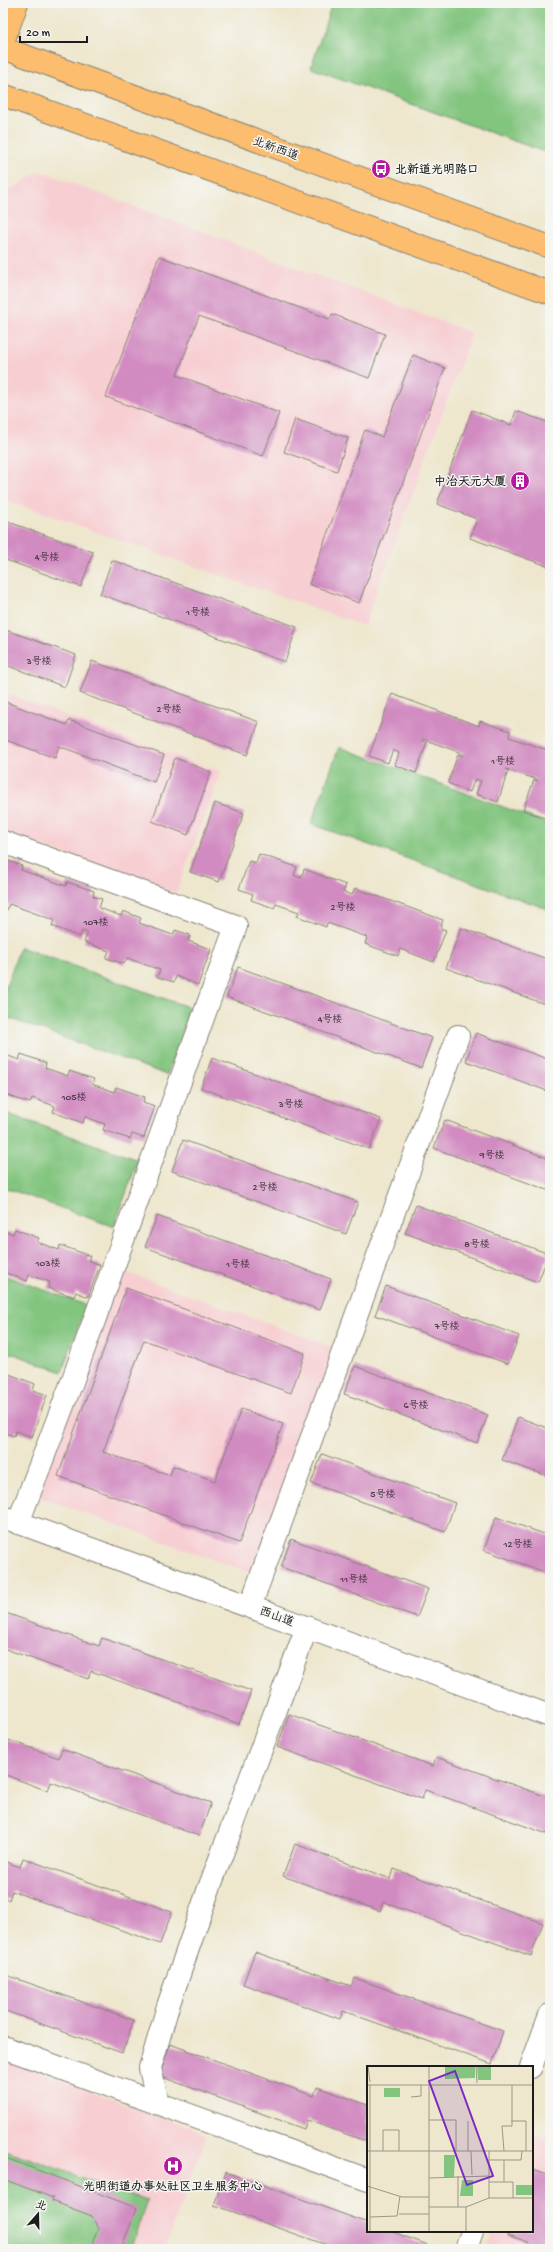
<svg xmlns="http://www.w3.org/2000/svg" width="553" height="2252" font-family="'Gochi Hand','LXGW WenKai TC',sans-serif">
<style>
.built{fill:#f7cfd3}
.green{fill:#82c57f;stroke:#4f704e}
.building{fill:#d18bc1}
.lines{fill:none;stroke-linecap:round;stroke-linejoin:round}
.minor-casing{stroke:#858275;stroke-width:24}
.major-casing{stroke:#858275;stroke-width:24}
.minor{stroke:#fff;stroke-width:22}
.major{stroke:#fcbd6e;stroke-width:22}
.labels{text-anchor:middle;stroke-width:3;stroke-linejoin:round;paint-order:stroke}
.number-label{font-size:10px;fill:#493845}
.street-label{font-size:12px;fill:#1c1c1c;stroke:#f6f6f2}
.poi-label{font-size:12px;font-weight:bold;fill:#1c1c1c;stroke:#f6f6f2;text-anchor:start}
.inset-road{fill:none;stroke:#9a9687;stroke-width:1}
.view{fill:#7b2cbf;fill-opacity:0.15;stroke:#7b2cbf;stroke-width:2}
.inset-edge{fill:none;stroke:#1c1c1c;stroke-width:2}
</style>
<rect width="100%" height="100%" fill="#f6f6f2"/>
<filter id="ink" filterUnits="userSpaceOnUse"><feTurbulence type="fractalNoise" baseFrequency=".025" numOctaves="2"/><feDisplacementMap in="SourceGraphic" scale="8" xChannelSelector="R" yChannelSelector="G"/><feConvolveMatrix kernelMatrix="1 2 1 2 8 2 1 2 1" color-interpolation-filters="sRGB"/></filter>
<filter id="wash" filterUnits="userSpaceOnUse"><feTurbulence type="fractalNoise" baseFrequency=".012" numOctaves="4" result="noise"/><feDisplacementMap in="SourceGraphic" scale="16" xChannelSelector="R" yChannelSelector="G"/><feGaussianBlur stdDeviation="0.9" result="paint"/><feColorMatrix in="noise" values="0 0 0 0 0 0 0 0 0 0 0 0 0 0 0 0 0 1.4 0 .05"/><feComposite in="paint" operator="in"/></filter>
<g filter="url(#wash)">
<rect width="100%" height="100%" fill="#eee7ce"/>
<path class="built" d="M40,171L472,333L364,626L3,499V195Z
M3,693L221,772L176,894L3,832Z
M120,1270L335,1348L253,1574L37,1496Z
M3,2058L207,2134L165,2249H3Z
M532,2133L550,2140V2249H487L494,2231H532Z"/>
<path class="green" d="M332,3H550V154L311,68Z
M339,747L550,824V910L311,824Z
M20,947L191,1008L167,1075L3,1016V995Z
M3,1112L138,1160L114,1227L3,1187Z
M3,1275L86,1305L62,1372L3,1350Z
M3,2149L147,2201L130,2249H3Z"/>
<g id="blocks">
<path class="building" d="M159,256L330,319L332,314L385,334L369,378L199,316L177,375L279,413L263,456L106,397Z
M413,355L445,368L359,603L309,584L365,430L382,437Z
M472,410L511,425L516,411L550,423V567L470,538L477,519L437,504Z
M295,419L348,438L337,471L284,452Z
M3,520L93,552L81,587L3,559Z
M112,560L297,627L285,662L100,594Z
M3,629L76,655L65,687L3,664Z
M92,661L259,722L247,755L80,693Z
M392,694L479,726L480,721L510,731L509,737L550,751V807L545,818L523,810L534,780H538L506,769L508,771L498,802L476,794L481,781L475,779L470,792L448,783L458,754L463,756L464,754L423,739L422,741L427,742L416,773L395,765L399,753L393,750L388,763L369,756Z
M3,701L67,725L69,720L164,755L154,782L59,746L55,758L3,739Z
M175,758L211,772L188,835L152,821Z
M215,803L244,813L219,882L190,872Z
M259,854L297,867L294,875L301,878L304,869L346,885L343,892L352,895L355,888L443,920L440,928L446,930L434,962L400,949L398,956L365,944L367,937L327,923L326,927L297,916L299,912L276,904L274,908L251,900L253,894L239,889L249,861L256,863Z
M3,859L22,866L21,870L66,886L67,882L94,891L93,896L102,899L99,908L121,916L123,911L141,918L139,923L173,935L175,930L190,935L188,941L211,949L198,985L176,976L174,982L157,977L160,970L127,958L124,964L106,958L109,951L84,942L88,933L82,931L80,937L52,926L54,920L9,904L7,910L3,909Z
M461,928L550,960V1006L446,968Z
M238,967L432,1038L421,1068L227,997Z
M476,1033L550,1060V1092L466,1061Z
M3,1054L19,1060L21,1054L46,1063L45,1068L68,1076L69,1071L94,1079L92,1084L114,1092L116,1087L145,1097L143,1102L155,1106L144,1138L132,1134L130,1139L103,1130L105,1124L85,1117L83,1123L53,1112L55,1106L32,1098L30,1103L3,1094Z
M212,1058L381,1119L369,1149L201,1088Z
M445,1120L550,1159V1191L434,1148Z
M183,1140L358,1202L346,1234L172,1171Z
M416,1205L549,1254L538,1282L405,1233Z
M157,1216L331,1279L320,1310L145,1247Z
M15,1229L39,1238L37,1242L59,1250L60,1245L90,1256L88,1260L100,1265L88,1297L76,1292L74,1297L48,1288L50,1282L29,1275L27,1281L3,1272V1231L13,1234Z
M386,1286L519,1336L508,1364L375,1315Z
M126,1288L305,1353L291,1393L144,1340L103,1452L170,1475L173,1466L215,1481L241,1409L283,1424L239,1543L58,1476Z
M550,1330V1345L545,1343Z
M355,1366L488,1415L477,1443L344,1394Z
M9,1374L35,1384L33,1390L47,1395L32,1437L16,1431L14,1436L3,1432V1379L6,1380Z
M518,1417L550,1429V1477L502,1460Z
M322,1454L455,1503L445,1532L311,1483Z
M496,1517L550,1536V1574L484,1550Z
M291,1539L428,1589L417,1617L281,1567Z
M3,1612L99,1646L102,1638L251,1691L239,1724L91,1671L88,1679L3,1648Z
M289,1714L433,1766L436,1757L550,1798V1835L425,1790L422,1799L277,1747Z
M3,1738L59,1758L62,1749L211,1803L199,1836L51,1782L48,1791L3,1774Z
M295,1844L391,1879L394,1869L543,1923L531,1956L383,1902L380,1911L283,1876Z
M23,1858L172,1912L160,1944L12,1891L9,1900L3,1897V1861L20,1867Z
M255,1952L351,1986L355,1978L503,2031L492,2064L343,2011L340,2019L243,1984Z
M3,1974L134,2020L122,2053L3,2010Z
M170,2044L314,2096L317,2087L368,2105V2142L307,2120L304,2129L159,2076Z
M3,2157L137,2208L121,2249H90L98,2229L92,2216L52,2201L53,2198L3,2179Z
M532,2170L550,2176V2249H531L528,2248L530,2243L508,2235L509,2231H532Z
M226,2172L368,2223V2231H390L428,2245L426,2249H338L214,2205Z"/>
</g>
</g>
<g filter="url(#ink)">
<use href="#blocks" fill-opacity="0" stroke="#858275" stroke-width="1"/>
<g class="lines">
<g class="minor-casing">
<path id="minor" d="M3,842L236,926L72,1382L18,1523
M3,1517L550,1716
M250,1607L458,1036
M3,2047L368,2180
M531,2067L550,2015
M158,2104L150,2068L168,2006L208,1891L307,1627
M466,2249L472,2231"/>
</g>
<g class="major-casing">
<path id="major" d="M3,42L17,3
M3,48L550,247
M3,95L550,293"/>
</g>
<use href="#minor" class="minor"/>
<use href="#major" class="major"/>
</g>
</g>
<defs>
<g id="bus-disc" transform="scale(1)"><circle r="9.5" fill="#b5179e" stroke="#f6f6f2"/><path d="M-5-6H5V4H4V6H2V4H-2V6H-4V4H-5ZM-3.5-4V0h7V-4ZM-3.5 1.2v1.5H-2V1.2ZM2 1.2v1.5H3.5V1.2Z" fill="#fff"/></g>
<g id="building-disc" transform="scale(1)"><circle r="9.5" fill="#b5179e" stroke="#f6f6f2"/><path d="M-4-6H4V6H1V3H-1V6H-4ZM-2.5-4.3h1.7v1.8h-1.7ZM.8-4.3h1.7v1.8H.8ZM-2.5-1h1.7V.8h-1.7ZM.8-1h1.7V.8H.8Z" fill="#fff"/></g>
<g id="hospital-disc" transform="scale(1)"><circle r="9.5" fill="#b5179e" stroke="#f6f6f2"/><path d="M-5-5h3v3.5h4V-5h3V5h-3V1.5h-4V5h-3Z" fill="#fff"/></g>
</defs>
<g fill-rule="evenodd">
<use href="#bus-disc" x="381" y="169"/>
<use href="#building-disc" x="520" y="481"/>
<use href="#hospital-disc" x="173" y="2166"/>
</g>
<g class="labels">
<g class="number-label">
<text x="47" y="560">4号楼</text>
<text x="198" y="615">1号楼</text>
<text x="39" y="664">3号楼</text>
<text x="169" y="712">2号楼</text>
<text x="503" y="764">1号楼</text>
<text x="343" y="910">2号楼</text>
<text x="96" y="925">107楼</text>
<text x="330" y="1022">4号楼</text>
<text x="74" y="1100">105楼</text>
<text x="291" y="1107">3号楼</text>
<text x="492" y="1158">9号楼</text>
<text x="265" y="1190">2号楼</text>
<text x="477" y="1247">8号楼</text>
<text x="48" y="1266">103楼</text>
<text x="238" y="1267">1号楼</text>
<text x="447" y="1329">7号楼</text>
<text x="416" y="1408">6号楼</text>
<text x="383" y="1497">5号楼</text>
<text x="518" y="1547">12号楼</text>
<text x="354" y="1582">11号楼</text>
</g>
<g class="street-label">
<text transform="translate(276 148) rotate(20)" y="4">北新西道</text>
<text transform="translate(277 1616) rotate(20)" y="4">西山道</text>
</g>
<g class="poi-label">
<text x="395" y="173">北新道光明路口</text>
<text x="506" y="485" text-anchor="end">中冶天元大厦</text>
<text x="173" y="2190" text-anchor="middle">光明街道办事处社区卫生服务中心</text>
</g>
</g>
<g transform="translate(367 2066)">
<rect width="166" height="166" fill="#eee7ce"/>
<path d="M78,0H108V12L78,13ZM110,0H124V14H111ZM17,22H33V31H17ZM77,89H88L87,111H77ZM95,114H106V130H93ZM149,119H166V129H149Z" fill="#82c57f"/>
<path class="inset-road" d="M1,0L3,16M62,0V166M109,0L110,17M0,19H166M44,31L54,30V19M62,54H89V85M144,55H159V85M0,85H166M16,85V64H32V85M101,85V55M104,85L105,109M122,85V132M137,85L135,60H145V19M122,94H154L155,85M62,112L122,110M122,116H146V132M137,116V94M0,120L35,131H62M62,141H99L122,132H166M91,141V110M99,141V166M32,148H62M3,151L30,150L33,130M3,166V19"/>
<path class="view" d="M88,5L126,110L100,119L62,15Z"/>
<rect width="166" height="166" class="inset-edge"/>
</g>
<rect width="553" height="2252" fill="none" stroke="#f6f6f2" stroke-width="16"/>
<g transform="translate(38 2214) rotate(20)" stroke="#f6f6f2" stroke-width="3" paint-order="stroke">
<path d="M0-3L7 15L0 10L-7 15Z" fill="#1c1c1c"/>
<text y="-6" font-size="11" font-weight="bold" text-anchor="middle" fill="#1c1c1c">北</text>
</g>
<path d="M20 36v6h67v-6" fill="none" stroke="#1c1c1c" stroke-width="2"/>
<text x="26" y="36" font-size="12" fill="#1c1c1c" stroke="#f6f6f2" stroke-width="3" paint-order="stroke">20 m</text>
</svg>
